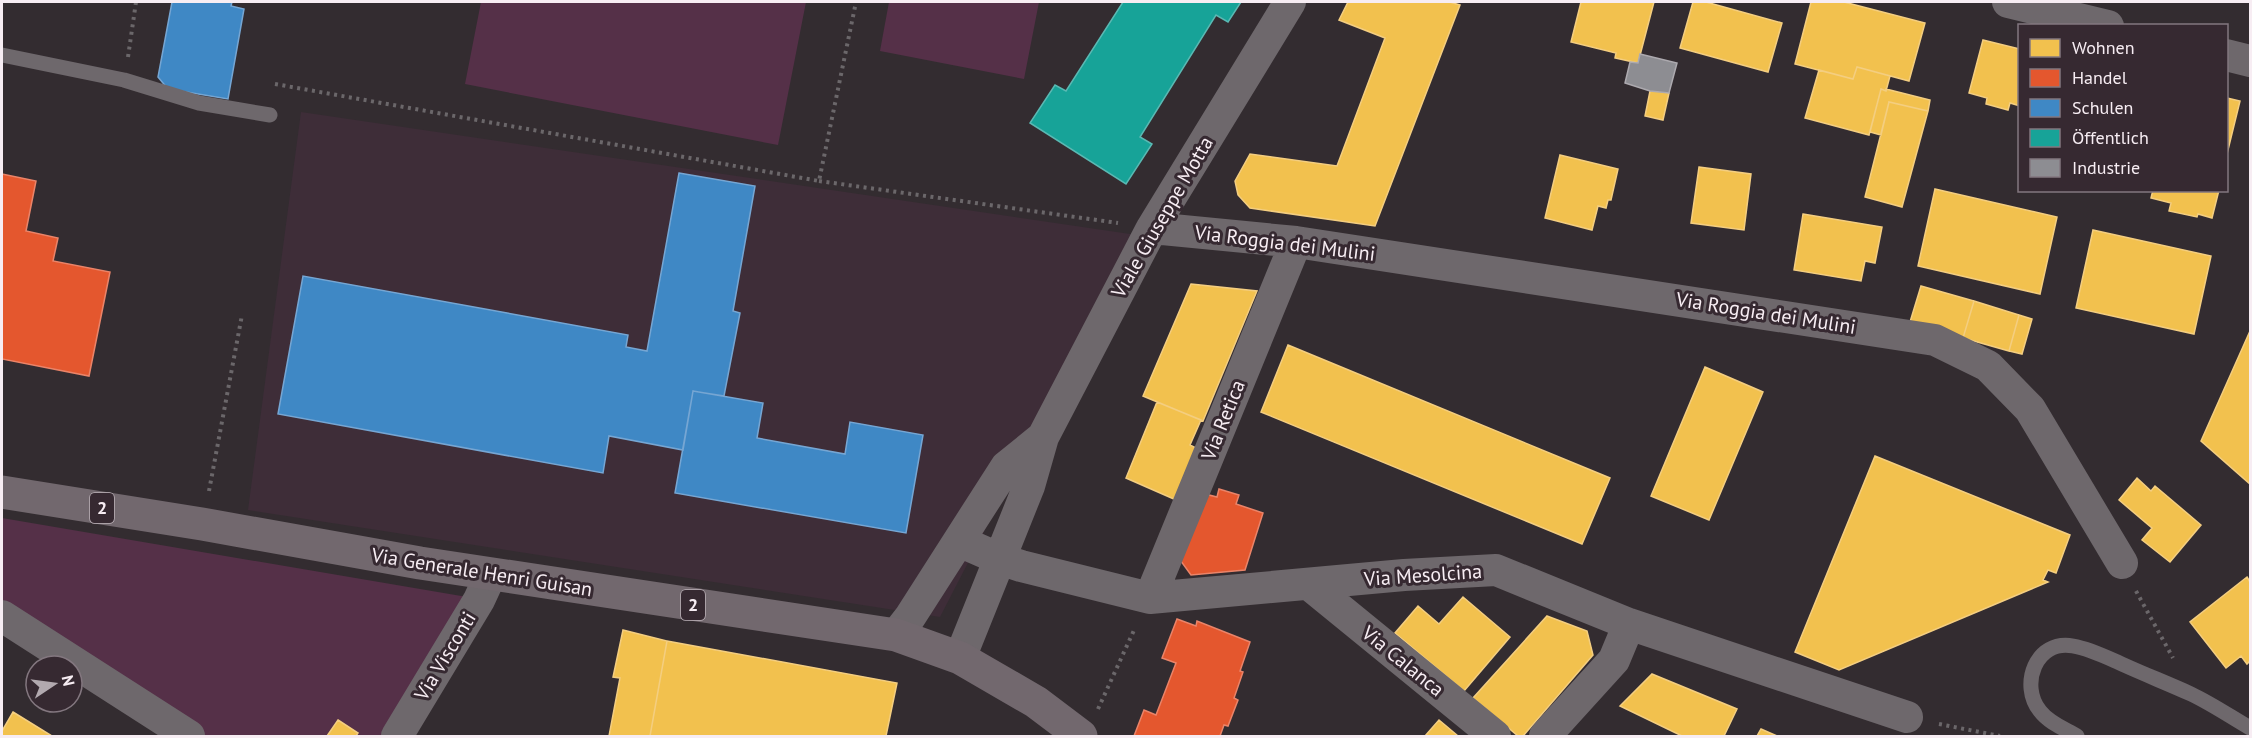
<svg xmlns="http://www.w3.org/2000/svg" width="2252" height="738" font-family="'PT Sans',sans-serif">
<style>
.built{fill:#3e2d38}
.green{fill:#553048}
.homes{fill:#f2c14e;stroke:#f4ce80;stroke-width:1.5}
.shops{fill:#e4572e;stroke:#ea8469;stroke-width:1.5}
.schools{fill:#3f88c5;stroke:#76a6d3;stroke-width:1.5}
.public{fill:#17a398;stroke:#5ab9b3;stroke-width:1.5}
.industry{fill:#8d8d92;stroke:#adaaaf;stroke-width:1.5}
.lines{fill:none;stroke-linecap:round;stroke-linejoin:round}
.path{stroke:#6b676a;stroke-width:4;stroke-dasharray:3 4.5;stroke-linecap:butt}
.lane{stroke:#6e686c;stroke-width:15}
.street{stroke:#6e686c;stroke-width:32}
.primary{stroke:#72686e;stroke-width:33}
.labels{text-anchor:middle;stroke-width:6;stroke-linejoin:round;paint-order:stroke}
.shield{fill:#362931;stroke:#bdb2b9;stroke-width:1.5}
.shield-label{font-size:18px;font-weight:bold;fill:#f7edf3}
.street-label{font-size:20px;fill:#f7edf3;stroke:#362931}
</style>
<rect width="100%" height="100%" fill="#332c30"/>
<path class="built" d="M301,112L1137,235L940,617L248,510Z"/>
<path class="green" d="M481,2H806L778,145L465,84Z
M889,2H1039L1024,79L880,51Z
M2,518L473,598L386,736H187L2,608Z"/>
<path class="homes" d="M1348,2H1450L1460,5L1375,226L1250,208L1238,195L1235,181L1250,154L1337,166L1385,38L1339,20Z
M1581,2H1654L1638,63L1615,58L1616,53L1571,42Z
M1693,2H1706L1782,23L1768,72L1680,48Z
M1811,2H1844L1925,23L1909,81L1857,67L1853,79L1795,64Z
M1983,40L2020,49V106L2010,103L2008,110L1986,104L1987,98L1969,93Z
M1857,67L1890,76L1886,91L1881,89L1869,135L1805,118L1819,70L1853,79Z
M1881,89L1886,91V89L1930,100L1928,111L1889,102L1881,135L1870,132Z
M1652,90L1669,93L1663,120L1645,116L1650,91Z
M2226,95L2227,98L2240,101L2226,158Z
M1889,102L1928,111L1902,207L1865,197Z
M1560,155L1618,169L1611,200H1608L1606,208L1598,206L1592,230L1545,218Z
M1699,167L1751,174L1744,230L1691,223Z
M1935,189L2057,217L2040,294L1918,266Z
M2153,190H2219L2212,218L2198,214L2197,217L2169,211L2171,203L2151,198Z
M1803,214L1882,227L1875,263L1865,261L1861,281L1794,270Z
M2093,230L2211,256L2194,334L2076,308Z
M1191,284L1257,291L1203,421L1143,396Z
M1921,286L1974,301L1963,338L1910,322Z
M1974,301L2019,315L2009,351L1963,338Z
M2019,315L2032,319L2022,354L2009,351Z
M2250,331V484L2201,441Z
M1288,345L1610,478L1582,544L1261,412Z
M1705,367L1763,392L1709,520L1651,496Z
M1157,402L1201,420L1190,445L1198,449L1176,500L1126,478Z
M1875,456L2070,535L2056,573L2048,570L2043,580L2048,582L1839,670L1795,652Z
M2137,478L2151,491L2155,486L2201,525L2170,562L2142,540L2152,528L2119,500Z
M2247,577L2250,582V661L2247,664L2241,656L2226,668L2190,622Z
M1463,597L1510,637L1464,691L1395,633L1418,606L1439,624Z
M1547,616L1587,631L1593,655L1523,736H1518L1473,698Z
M623,630L667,641L650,736H609L620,678L613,677Z
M667,641L897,683L886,736H650Z
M1652,674L1737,709L1724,736H1682L1620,706Z
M13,712L52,736H2V731Z
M338,720L358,733L356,736H327Z
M1439,720L1458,736H1425Z
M1761,729L1777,736H1757Z"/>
<path class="shops" d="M2,174L36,181L26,231L58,238L53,261L110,272L89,376L2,359Z
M1219,489L1239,495L1236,504L1263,513L1245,570L1191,575L1175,553L1201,493L1217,497Z
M1177,619L1196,626L1197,621L1250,642L1240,671L1243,672L1234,698L1238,700L1228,726L1224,725L1220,736H1134L1144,710L1156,715L1176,663L1162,658Z"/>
<path class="schools" d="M172,2H232L231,6L244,9L228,99L168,89L158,77Z
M679,173L755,186L733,311L740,313L724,396L693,391L683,450L609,436L603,473L278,414L303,276L628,335L626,347L647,351Z
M693,391L763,403L757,438L845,454L850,422L923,435L906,533L675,493Z"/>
<path class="public" d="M1123,2H1241L1228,22L1216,15L1140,137L1152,144L1126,184L1030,123L1055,85L1066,91Z"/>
<path class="industry" d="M1640,54L1677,63L1669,93L1650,91L1625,83L1630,62L1638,63Z"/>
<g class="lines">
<path class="path" d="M128,57L136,2
M275,84L819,181L856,2
M819,181L1118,223
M209,491L242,315
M2136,591L2173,658
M1098,709L1135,628
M1939,724L2000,736"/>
<path class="lane" d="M2,55L124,80L199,103L270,115
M2077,736C2065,729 2049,723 2040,711C2019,685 2036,639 2073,646C2091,649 2108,658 2124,665C2146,675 2169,684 2191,694C2212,704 2231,717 2250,728"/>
<path class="street" d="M2008,2L2108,26
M2226,55L2250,61
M1152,228L1296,242L1935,340L1988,366L2030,409L2122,563
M959,541L1000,559L1021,566L1150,598L1404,575L1496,570L1629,624L1907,717
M1310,585L1495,736
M1150,598L1296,242
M2,616L189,736
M896,635L910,617L1006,467L1043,437
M960,658L1029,486L1043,437L1152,228L1290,2
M397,736L479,600L491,574
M1545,736L1614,660L1629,624"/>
<path class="primary" d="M2,492L202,524L420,563L896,635L960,658L1036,702L1081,736"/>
</g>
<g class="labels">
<g class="shield">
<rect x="90" y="493" width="24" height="30" rx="4.5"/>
<rect x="681" y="590" width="24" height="30" rx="4.5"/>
</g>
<g class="shield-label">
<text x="102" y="514">2</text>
<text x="693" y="611">2</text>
</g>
<g class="street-label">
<text transform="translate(1162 217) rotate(-60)" y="7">Viale Giuseppe Motta</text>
<text transform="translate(1285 243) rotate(7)" y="7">Via Roggia dei Mulini</text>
<text transform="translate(1766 313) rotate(9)" y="7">Via Roggia dei Mulini</text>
<text transform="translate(1223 420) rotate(-68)" y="7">Via Retica</text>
<text transform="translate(482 572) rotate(9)" y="7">Via Generale Henri Guisan</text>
<text transform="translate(1423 575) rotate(-4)" y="7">Via Mesolcina</text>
<text transform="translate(445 656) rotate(-59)" y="7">Via Visconti</text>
<text transform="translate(1403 661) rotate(39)" y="7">Via Calanca</text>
</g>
</g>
<rect width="2252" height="738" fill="none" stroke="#f7edf3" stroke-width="6"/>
<rect x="2018" y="24" width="210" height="168" fill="#362931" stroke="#83777f" stroke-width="1.5"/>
<rect x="2030" y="39" width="30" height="18" fill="#f2c14e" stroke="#83777f" stroke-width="1.5"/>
<text x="2072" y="54" font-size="18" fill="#f7edf3">Wohnen</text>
<rect x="2030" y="69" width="30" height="18" fill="#e4572e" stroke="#83777f" stroke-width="1.5"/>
<text x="2072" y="84" font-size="18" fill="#f7edf3">Handel</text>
<rect x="2030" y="99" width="30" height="18" fill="#3f88c5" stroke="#83777f" stroke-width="1.5"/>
<text x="2072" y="114" font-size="18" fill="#f7edf3">Schulen</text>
<rect x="2030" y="129" width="30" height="18" fill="#17a398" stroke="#83777f" stroke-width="1.5"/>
<text x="2072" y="144" font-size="18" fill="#f7edf3">Öffentlich</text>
<rect x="2030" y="159" width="30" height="18" fill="#8d8d92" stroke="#83777f" stroke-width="1.5"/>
<text x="2072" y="174" font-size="18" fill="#f7edf3">Industrie</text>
<g transform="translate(54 684) rotate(77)"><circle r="28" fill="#362931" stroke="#83777f" stroke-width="1.5"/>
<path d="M0-4.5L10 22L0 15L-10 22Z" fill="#b2a9af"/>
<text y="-9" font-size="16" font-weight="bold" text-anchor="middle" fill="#f7edf3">N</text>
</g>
</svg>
